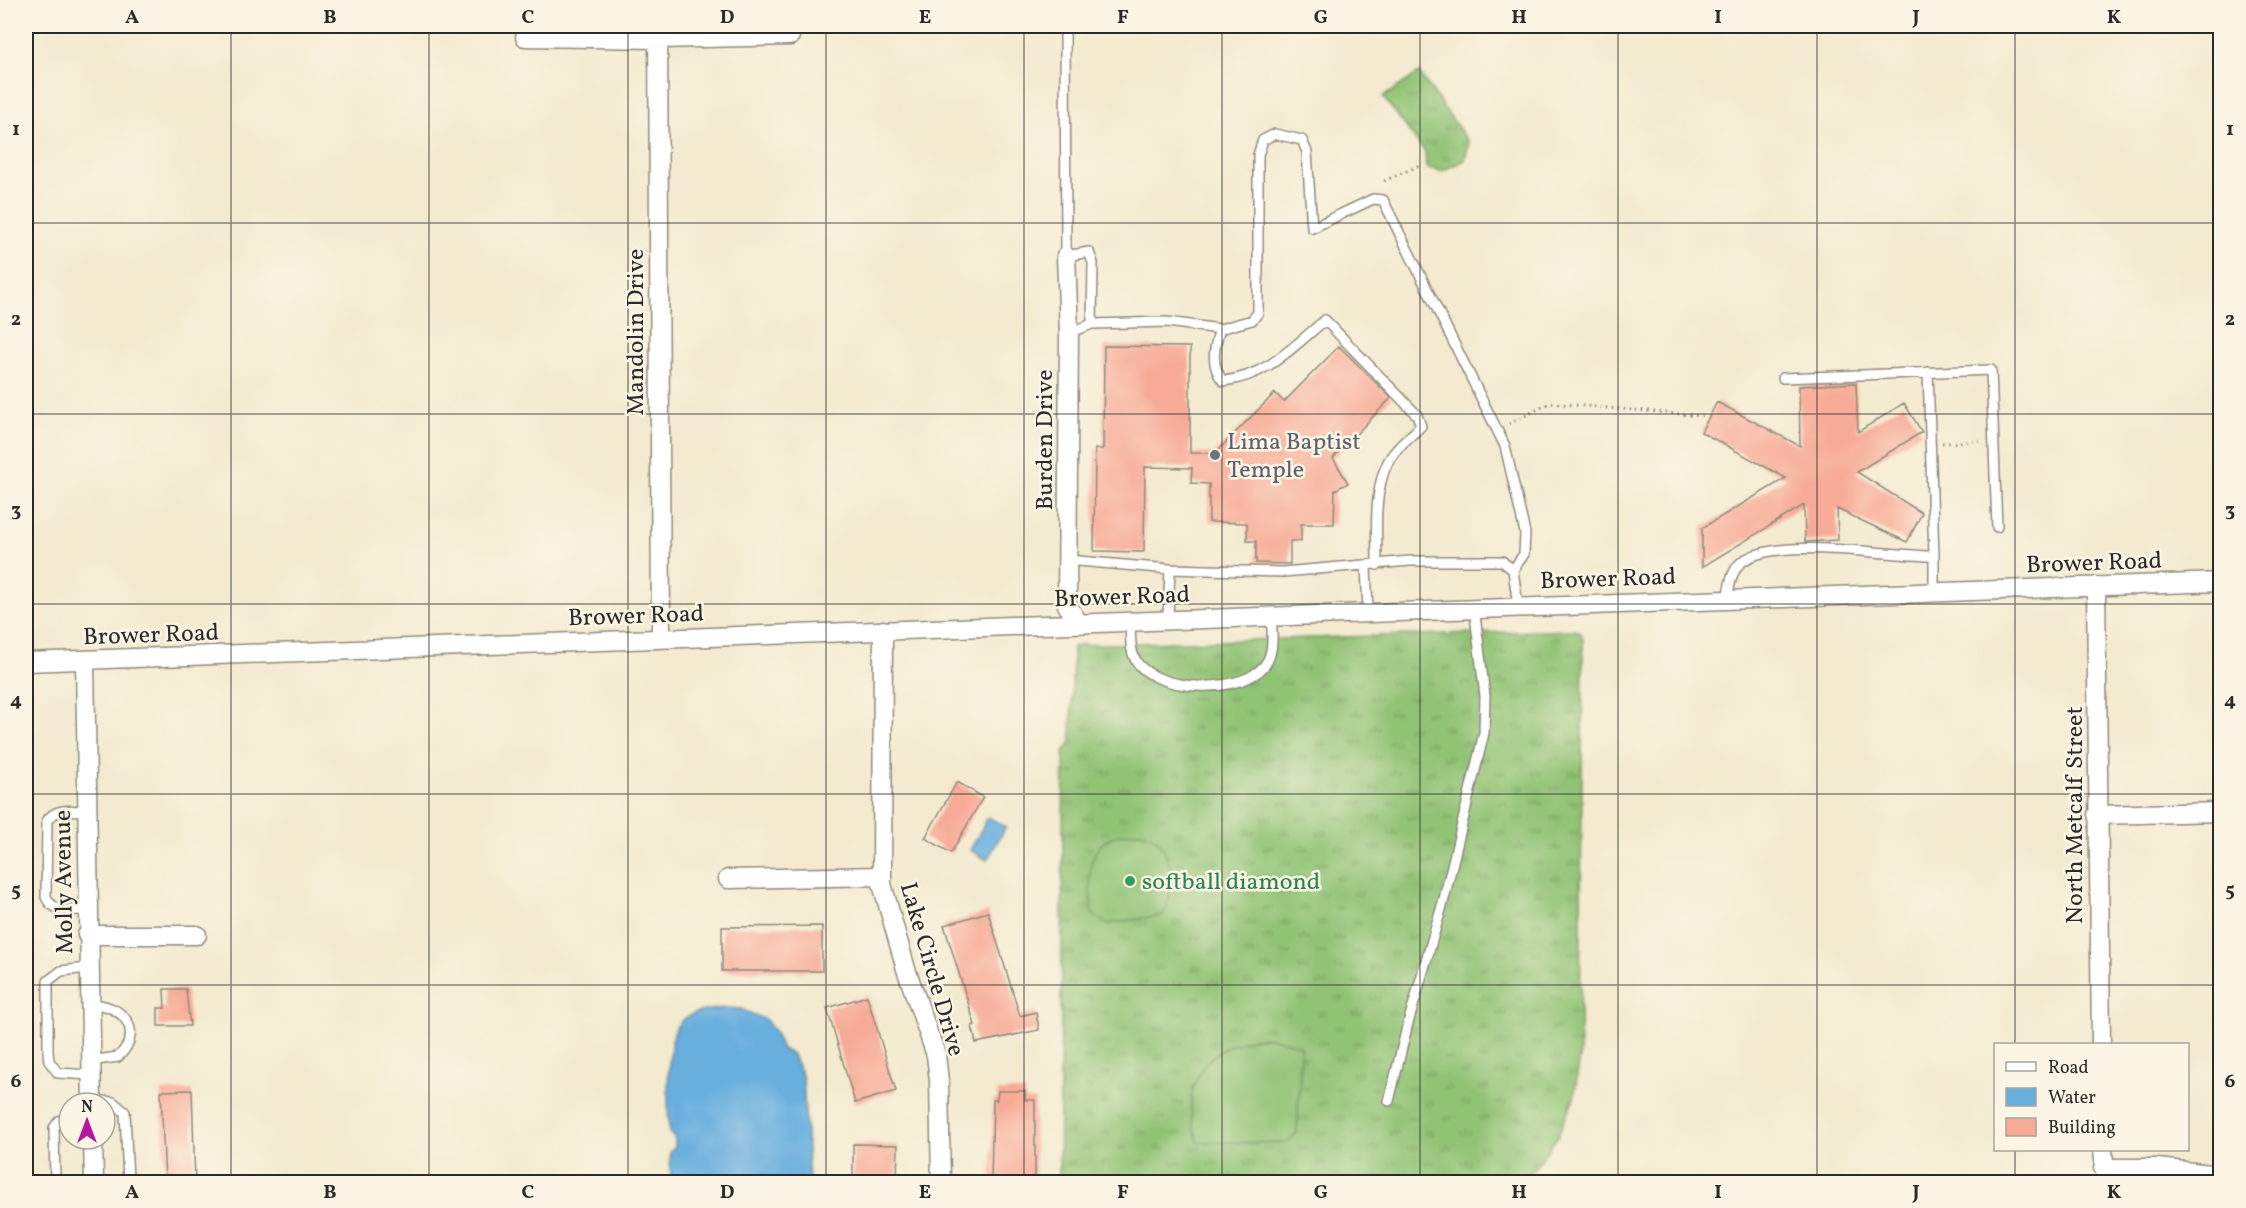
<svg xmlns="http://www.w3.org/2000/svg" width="2246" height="1208" font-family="Vollkorn,serif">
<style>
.grass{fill:url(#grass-tufts);stroke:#5e7750;stroke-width:1.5}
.pitch{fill:#91c374;stroke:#5e7750;stroke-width:1.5}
.water{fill:#67afde;stroke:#496d84;stroke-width:1.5}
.building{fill:#f7ab96}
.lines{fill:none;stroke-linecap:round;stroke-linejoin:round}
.service-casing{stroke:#8f8a7d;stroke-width:12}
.minor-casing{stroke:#8f8a7d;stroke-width:21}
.path{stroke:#8f8a7d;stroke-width:3;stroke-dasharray:1.5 4.5;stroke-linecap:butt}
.service{stroke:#fff;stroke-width:9}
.minor{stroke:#fff;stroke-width:18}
.grid{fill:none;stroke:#2b2b2b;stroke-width:1.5;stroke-opacity:0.55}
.worship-dot{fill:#6b7280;stroke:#fcf5e5;stroke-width:2}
.leisure-dot{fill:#2e9e5b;stroke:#fcf5e5;stroke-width:2}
.labels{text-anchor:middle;stroke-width:5;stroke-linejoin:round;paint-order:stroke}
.street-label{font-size:24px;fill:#2b2b2b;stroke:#fcf5e5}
.worship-label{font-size:24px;fill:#5b616d;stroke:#fcf5e5;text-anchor:start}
.leisure-label{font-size:24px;fill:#27864d;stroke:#fcf5e5;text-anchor:start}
.neatline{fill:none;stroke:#2b2b2b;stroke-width:2}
.grid-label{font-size:20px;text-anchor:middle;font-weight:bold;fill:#2b2b2b}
</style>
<defs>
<pattern id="grass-tufts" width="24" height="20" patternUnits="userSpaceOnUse" patternTransform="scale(1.5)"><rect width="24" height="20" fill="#91c374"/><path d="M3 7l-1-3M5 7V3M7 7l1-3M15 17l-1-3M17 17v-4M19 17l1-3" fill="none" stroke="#779f5f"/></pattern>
</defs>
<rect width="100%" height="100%" fill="#fcf5e5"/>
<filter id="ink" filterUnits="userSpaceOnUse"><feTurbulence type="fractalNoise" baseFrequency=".0167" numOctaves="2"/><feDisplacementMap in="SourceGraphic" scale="12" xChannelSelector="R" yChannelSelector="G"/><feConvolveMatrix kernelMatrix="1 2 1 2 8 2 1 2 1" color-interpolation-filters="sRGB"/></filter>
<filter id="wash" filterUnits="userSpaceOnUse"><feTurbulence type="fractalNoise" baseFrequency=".008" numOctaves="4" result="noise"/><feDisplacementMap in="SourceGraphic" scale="24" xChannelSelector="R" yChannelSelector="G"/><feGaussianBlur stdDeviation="1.35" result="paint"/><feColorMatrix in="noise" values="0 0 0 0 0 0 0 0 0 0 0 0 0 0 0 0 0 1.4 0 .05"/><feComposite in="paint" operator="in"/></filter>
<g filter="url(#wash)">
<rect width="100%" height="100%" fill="#f3eacf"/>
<path class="grass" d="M1419,73L1469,143L1465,160L1442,171L1426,168L1425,152L1383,97Z
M1575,630L1581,633L1583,640L1580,1057L1574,1098L1557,1137L1525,1182H1059L1064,752L1071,742L1073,647L1079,645Z"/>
<path class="pitch" d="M1138,832C1142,833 1149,834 1152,836C1175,852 1174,893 1163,915L1107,924L1092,914C1090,887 1082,850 1114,836C1121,833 1131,833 1138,832Z
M1270,1037L1301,1046L1297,1133L1286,1143L1198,1142C1177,1082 1207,1040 1270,1037Z"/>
<path class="water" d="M988,817L1006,827L987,860L970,850Z
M725,1008L741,1009L766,1020L774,1031L782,1049L793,1055L803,1078L809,1182H671L670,1152L675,1147V1138L669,1133C668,1110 665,1043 678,1025C688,1011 709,1010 725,1008Z"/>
<g id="blocks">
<path class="building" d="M1104,346L1190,347V453H1215L1275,393L1284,402L1339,346L1391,398L1333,458L1348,483L1335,490L1334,524H1301V541H1290V564L1256,563V541H1247V523L1209,522V484L1191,483L1192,468L1145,467L1144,552L1094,551L1095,449H1103Z
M1856,383L1858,432L1904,403L1922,432L1857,472L1922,513L1907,542L1837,509L1838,540L1805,542L1804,505L1702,567V528L1786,478L1701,432L1717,402L1800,446L1799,386Z
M957,782L983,797L951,853L925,838Z
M988,912L1020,1016L1036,1012L1039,1030L976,1043L972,1026L975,1025L944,925Z
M822,926V971H722V927Z
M164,989H186L190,1026H158V1008H165Z
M867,996L896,1091L855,1103L827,1008Z
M192,1090L195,1182H165L161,1091Z
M998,1091H1025V1100H1035V1182H991L993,1100H997Z
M853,1144L898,1145L897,1182H853Z"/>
</g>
</g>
<g filter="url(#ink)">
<use href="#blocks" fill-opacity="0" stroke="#8f8a7d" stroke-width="1.5"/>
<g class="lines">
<g class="service-casing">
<path id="service" d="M1065,26L1066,256L1089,252L1093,263L1092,324L1069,333
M1092,324L1167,322L1220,329
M1928,372L1934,556
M1783,378L1991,370L1997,527
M1067,560L1170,569
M1377,565C1377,533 1373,494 1387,464C1393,450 1410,437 1421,426L1417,415L1325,320C1293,347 1266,377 1223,381C1210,365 1214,347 1220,329L1252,320L1258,313V155L1263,140L1275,134L1302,140L1307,152L1312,228L1373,199L1383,200L1505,446L1525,533L1524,554L1513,570
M1366,567L1368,611
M1727,598C1730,585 1732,568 1743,561C1777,536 1890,556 1934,556V590
M1168,619L1170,569L1283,572L1410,561H1502L1513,570L1518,606
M1130,620C1131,632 1129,646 1134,657C1150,694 1250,697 1268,660C1274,647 1272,630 1271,615
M86,811C72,811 55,807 47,821L46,897C53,914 72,910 87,910
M88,968L61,971L48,981V1051L49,1061L58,1073L91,1075
M89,1004C122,1004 146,1030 118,1057L90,1061
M92,1100L113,1102L125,1112L128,1182
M1389,1101L1407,1027L1444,899L1484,733L1485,696L1474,607
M55,1182L54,1128L59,1121L69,1119"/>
</g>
<g class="minor-casing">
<path id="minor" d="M658,26L661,638
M525,37L658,39L790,36
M1066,256L1069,333L1067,605L1078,622
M2096,586L2101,1044
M883,630L882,884L906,969L936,1055L939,1081L941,1182
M85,660L92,1103
M26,662L2220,582
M2097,815L2220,812
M728,879L881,876
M87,935H197
M93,1139L94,1182
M2103,1150L2106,1182
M2103,1168H2157L2220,1175"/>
</g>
<path class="path" d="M1384,181L1418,166
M1509,424L1550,403L1704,416
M1942,443L1983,441"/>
<use href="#service" class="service"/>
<use href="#minor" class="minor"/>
</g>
</g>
<path class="grid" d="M231,26V1182M429,26V1182M628,26V1182M826,26V1182M1024,26V1182M1222,26V1182M1420,26V1182M1618,26V1182M1817,26V1182M2015,26V1044M26,223H2220M26,414H2220M26,604H2220M26,794H2220M26,985H2220M2015,1150V1182"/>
<circle class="worship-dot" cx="1215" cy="455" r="6"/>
<circle class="leisure-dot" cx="1130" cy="881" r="6"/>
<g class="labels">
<g class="street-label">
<text transform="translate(635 332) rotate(-90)" y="8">Mandolin Drive</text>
<text transform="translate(1044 440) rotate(-90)" y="8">Burden Drive</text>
<text transform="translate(2094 562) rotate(-2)" y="8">Brower Road</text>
<text transform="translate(1608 578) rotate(-2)" y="8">Brower Road</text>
<text transform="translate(1122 596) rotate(-2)" y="8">Brower Road</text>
<text transform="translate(636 615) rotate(-2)" y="8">Brower Road</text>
<text transform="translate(151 634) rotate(-2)" y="8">Brower Road</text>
<text transform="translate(2074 815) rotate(-90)" y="8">North Metcalf Street</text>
<text transform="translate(63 882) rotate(-91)" y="8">Molly Avenue</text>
<text transform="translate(933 969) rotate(74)" y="8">Lake Circle Drive</text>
</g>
<g class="worship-label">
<text x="1227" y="449">Lima Baptist<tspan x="1227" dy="28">Temple</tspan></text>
</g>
<g class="leisure-label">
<text x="1142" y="889">softball diamond</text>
</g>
</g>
<rect width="2246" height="1208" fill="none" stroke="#fcf5e5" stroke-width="66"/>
<rect x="1994" y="1043" width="195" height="108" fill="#fcf5e5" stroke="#a8a49b" stroke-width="1.5"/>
<rect x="2006" y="1062" width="30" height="9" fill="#ffffff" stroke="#a8a49b" stroke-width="1.5"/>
<text x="2048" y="1073" font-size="18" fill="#2b2b2b">Road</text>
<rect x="2006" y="1088" width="30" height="18" fill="#67afde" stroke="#a8a49b" stroke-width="1.5"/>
<text x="2048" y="1103" font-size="18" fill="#2b2b2b">Water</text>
<rect x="2006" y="1118" width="30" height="18" fill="#f7ab96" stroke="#a8a49b" stroke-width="1.5"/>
<text x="2048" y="1133" font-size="18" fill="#2b2b2b">Building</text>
<g transform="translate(87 1121)"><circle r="28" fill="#fcf5e5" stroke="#a8a49b" stroke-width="1.5"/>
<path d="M0-4.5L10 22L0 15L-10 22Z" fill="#b5179e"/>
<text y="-9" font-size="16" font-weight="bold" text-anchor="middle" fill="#2b2b2b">N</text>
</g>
<rect x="33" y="33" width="2180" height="1142" class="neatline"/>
<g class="grid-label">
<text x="132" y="23">A</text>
<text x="330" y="23">B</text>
<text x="528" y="23">C</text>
<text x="727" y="23">D</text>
<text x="925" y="23">E</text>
<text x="1123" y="23">F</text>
<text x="1321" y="23">G</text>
<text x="1519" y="23">H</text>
<text x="1718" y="23">I</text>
<text x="1916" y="23">J</text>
<text x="2114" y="23">K</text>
<text x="16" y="135">1</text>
<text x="2230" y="135">1</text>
<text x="16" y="325">2</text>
<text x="2230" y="325">2</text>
<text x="16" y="516">3</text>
<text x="2230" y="516">3</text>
<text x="16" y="706">4</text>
<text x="2230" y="706">4</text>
<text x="16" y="896">5</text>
<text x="2230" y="896">5</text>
<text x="16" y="1087">6</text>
<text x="2230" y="1087">6</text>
<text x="132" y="1198">A</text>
<text x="330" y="1198">B</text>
<text x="528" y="1198">C</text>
<text x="727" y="1198">D</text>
<text x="925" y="1198">E</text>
<text x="1123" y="1198">F</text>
<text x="1321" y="1198">G</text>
<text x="1519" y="1198">H</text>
<text x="1718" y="1198">I</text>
<text x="1916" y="1198">J</text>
<text x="2114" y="1198">K</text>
</g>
</svg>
